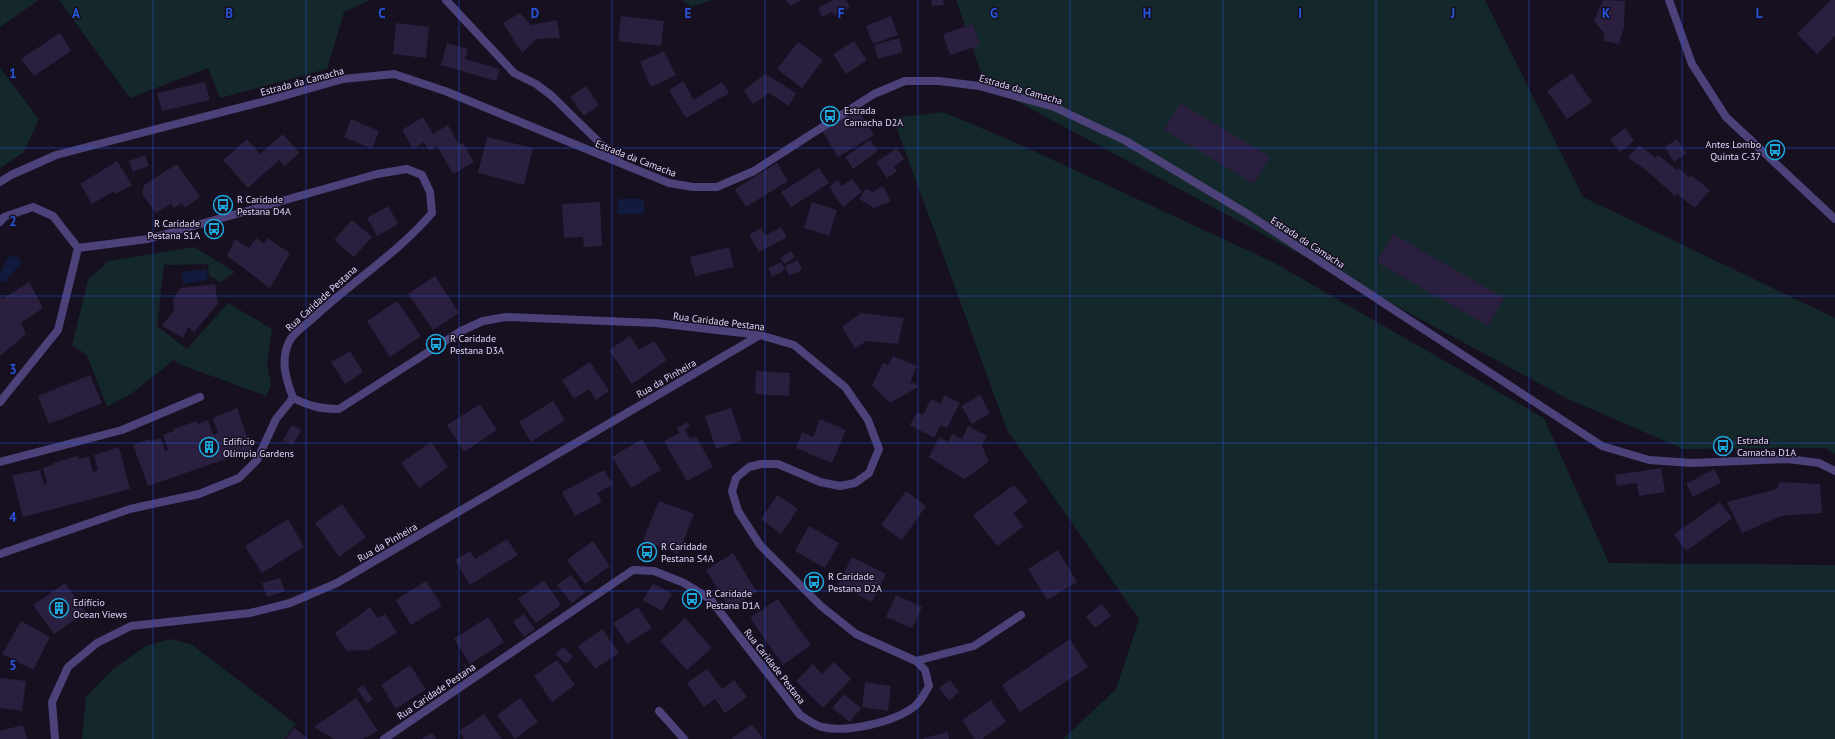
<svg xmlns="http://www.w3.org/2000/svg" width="1835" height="739" font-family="'PT Sans',sans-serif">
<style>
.green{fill:#14272a}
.water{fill:#121b3e}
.building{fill:#2b1f3f}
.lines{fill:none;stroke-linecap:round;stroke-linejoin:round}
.minor{stroke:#4d417a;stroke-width:8}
.tertiary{stroke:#4d417a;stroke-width:8}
.grid{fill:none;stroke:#2755da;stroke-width:1;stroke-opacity:0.55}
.labels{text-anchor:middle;stroke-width:3;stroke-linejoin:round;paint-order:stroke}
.street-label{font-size:10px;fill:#e0d5fa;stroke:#161021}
.poi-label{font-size:10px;fill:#e0d5fa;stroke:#161021;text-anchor:start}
.grid-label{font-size:13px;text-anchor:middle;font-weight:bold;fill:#2755da;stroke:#161021;stroke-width:3;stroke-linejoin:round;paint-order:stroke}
</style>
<rect width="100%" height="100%" fill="#161021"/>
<path class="green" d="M0,0H39L0,27Z
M59,0H370L344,12L327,69L220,98L208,68L130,98Z
M681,0H712L692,7Z
M956,0H1485L1583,197L1835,318V454L1825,448L1683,449L1568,399L985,84Z
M0,68L39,119L24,152L0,168Z
M943,112L1012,141L1273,262L1544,418L1609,563L1835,565V739H1063L1116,689L1139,619L1007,430L893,118Z
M194,247L235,272L221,282L209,276L208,264L164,265L157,326L187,349L228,303L272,329L267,363L271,385L266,396L179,364L174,360L131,394L107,407L87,355L72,345L88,280L108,261Z
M170,639L191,644L296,724L284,739H82L86,697L112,670L146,646Z"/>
<path class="water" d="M618,199H644V214H617Z
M16,256L20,259L21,263L5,282L0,281V273L9,257Z
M206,269L208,280L183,284L182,272Z"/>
<path class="building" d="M786,0H802L790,6Z
M833,0H846L850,7L834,16L832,12L822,17L818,8Z
M931,0H943L944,5L932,6Z
M1603,0L1625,1L1624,27L1619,44L1604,41V33L1594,21Z
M1831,0H1835V36L1817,54L1797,34Z
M520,13L531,25L557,20L560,38L537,39L522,53L503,23Z
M621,16L664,21L661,46L618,41Z
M891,16L898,35L873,44L866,26Z
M396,23L429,27L426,58L393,54Z
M973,24L980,45L950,55L943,34Z
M60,33L71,51L34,76L21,59Z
M899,38L903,52L878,59L874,45Z
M854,41L867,60L846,74L833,54Z
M798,42L823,60L802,88L777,69Z
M447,43L468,49L465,59L500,69L496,81L441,65Z
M664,51L676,75L651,87L640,62Z
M1572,73L1592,102L1567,119L1547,91Z
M765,74L796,93L789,106L769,93L753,104L744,90Z
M683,81L694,100L722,82L729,93L686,118L669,90Z
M205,82L210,100L162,111L157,93Z
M586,86L599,105L584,116L570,97Z
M1180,103L1270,157L1254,184L1164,130Z
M857,108L874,135L838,157L821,129Z
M423,117L433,134L448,125L459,145L463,143L474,162L453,174L437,146L429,151L424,142L413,149L402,130Z
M351,119L379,131L372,149L344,137Z
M1625,128L1634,141L1620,152L1610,139Z
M283,134L299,153L285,166L279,160L248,188L223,160L247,139L260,154Z
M487,137L533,148L524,185L478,173Z
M1677,139L1686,154L1674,162L1665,147Z
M870,140L878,151L853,169L845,157Z
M1639,145L1656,158L1658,155L1677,170L1679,168L1690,178L1692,176L1710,190L1695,208L1677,194L1675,196L1646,170L1628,158Z
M897,148L904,159L894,167L897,171L887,178L876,162Z
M145,155L149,166L133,172L129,161Z
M117,161L132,185L116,194L114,191L92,204L80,184Z
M777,163L788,181L746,207L735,189Z
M177,164L200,197L185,208L182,203L174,208L171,204L156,213L142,194L144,185Z
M819,168L829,183L791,207L781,192Z
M852,179L862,192L843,207L829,187L838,180L842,186Z
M883,186L891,201L874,208L859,199L866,189L873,192Z
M600,202L602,246L584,247L583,237L564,238L562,204Z
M812,202L837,210L829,236L804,228Z
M388,206L398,224L377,236L367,218Z
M352,220L372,237L354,257L334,240Z
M781,227L787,237L759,252L749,235L761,228L765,236Z
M1393,234L1504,298L1488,326L1377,262Z
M256,238L264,244L267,238L290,253L270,288L227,256L235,239L249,248Z
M729,247L734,267L695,276L690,257Z
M791,251L795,257L785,264L780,258Z
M798,260L802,270L789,276L785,266Z
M781,262L785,270L772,277L768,268Z
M435,276L459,313L433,330L408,294Z
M29,282L43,308L21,323L26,334L0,356V294L2,299Z
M215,284L218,304L194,332L188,327L183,338L162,326L174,310L173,299L180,288Z
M397,301L421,336L390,357L367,321Z
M861,313L904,318L898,344L866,341L855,349L842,327Z
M630,336L639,350L654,341L667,360L632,384L609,350Z
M350,351L363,372L345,384L331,362Z
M893,356L917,366L910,383H915L918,387L890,403L872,385L883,363L888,365Z
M590,362L609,391L596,400L589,389L574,399L562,380Z
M756,371L790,373L789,396L755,394Z
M90,375L102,403L49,424L38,396Z
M945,395L960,403L947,428L941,425L934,438L910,425L917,412L923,415L931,399L940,404Z
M980,395L990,413L972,424L961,406Z
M553,401L565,420L531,442L519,422Z
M480,404L497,430L464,452L447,425Z
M237,408L252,450L148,486L133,445L150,439L151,441L161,438L165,451L168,450L163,435L174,431L173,429L197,421L198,424L208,420L213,435L218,433L213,418Z
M731,408L742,440L716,449L705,416Z
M820,419L846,430L832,463L796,448L802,432L813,437Z
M688,422L690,426L685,429L690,439L696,436L713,467L687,481L664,441L679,433L677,428Z
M292,425L301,430L293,445L283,440Z
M968,426L987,436L982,446L989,462L964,479L929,457L939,437L948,442L952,434L962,439Z
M642,439L661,470L631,488L612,457Z
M431,442L448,467L419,488L401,463Z
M119,447L130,489L23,517L12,475L40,470L44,484L47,483L43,468L54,465L53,463L78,456V459L89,457L93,472L98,470L94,455Z
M1661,468L1665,492L1639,496L1637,483L1617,486L1615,475Z
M1714,469L1721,482L1693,497L1686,484Z
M604,470L613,485L597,493L602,502L575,516L562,492Z
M1779,482L1820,484L1822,513L1781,516L1742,533L1727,502L1777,489Z
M1014,485L1028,502L1013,513L1023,527L997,546L973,515Z
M906,491L926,506L902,540L881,525Z
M777,495L798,509L781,534L761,519Z
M659,501L694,514L678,554L643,540Z
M1720,502L1732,518L1686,551L1674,534Z
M342,504L366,537L339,557L315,523Z
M288,519L304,547L262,573L245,546Z
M809,526L839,543L825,568L795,551Z
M507,539L518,555L470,585L455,560L470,551L475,559Z
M593,541L610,566L585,584L567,560Z
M1058,550L1077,582L1047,600L1028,569Z
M733,553L757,592L730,609L706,570Z
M852,557L886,574L872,602L838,585Z
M571,575L585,593L572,603L557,585Z
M280,578L285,591L267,597L262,583Z
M544,580L561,605L536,623L518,599Z
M426,581L442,606L411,625L396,600Z
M65,583L86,612L54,634L33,605Z
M653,583L672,594L662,611L643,600Z
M896,595L922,607L912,628L886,617Z
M778,599L811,645L783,665L750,618Z
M1102,604L1111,616L1095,628L1086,616Z
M370,607L378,618L385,614L397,633L369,650L347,651L335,633Z
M638,607L652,628L627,644L613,623Z
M524,614L535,629L524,637L513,622Z
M488,617L504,642L470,664L454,639Z
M685,618L712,648L687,670L660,641Z
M21,621L50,637L33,670L2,654Z
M602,629L619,653L595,669L578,646Z
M1070,639L1088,667L1020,712L1002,685Z
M563,647L573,656L566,664L555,654Z
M557,660L575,685L552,702L534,676Z
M834,662L851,679L823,708L796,681L813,664L822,674Z
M410,665L426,689L396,709L381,685Z
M707,669L722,689L734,680L747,697L725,713L715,699L704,707L687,683Z
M0,678L26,681L22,711L0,708Z
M950,680L959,692L949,701L939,688Z
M865,682L891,686L888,711L862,707Z
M363,685L373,699L367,704L357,689Z
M844,694L861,708L850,722L832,708Z
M356,698L378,731L363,739H334L314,727Z
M520,698L538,722L515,739L497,715Z
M991,700L1006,722L982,739H974L962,720Z
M484,714L502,739H464L459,731Z
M752,724L763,739H731Z
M23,725L27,739H0V731Z
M294,728L309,739H286Z
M948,732L949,739H924V738Z
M432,733L436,739H421Z"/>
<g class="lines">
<path class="minor" d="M446,0L514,73L536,84L552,96L619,162
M0,222L4,217L33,207L53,216L78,248L148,239L377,174L407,169L422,175L430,192L432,213C397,254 350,283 311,320C304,326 292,334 289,342C280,361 286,379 293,398C309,406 321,409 339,409L461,331L483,321L506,317L656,323L760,335L794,345L845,387L868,420L879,449L869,473L855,483L840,486L820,482L778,464H761L749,467L736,478L732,491L738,511L760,545L821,606L856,634L916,661L925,670L929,686C925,693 921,701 915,706C895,722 847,733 822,727C814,725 807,719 800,715L710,599L684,583L654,571L633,570L384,739
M0,402L58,330L78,248
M0,462L122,430L200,397
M0,554L130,509L199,494L239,478L257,460L276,419L293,398
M916,661L974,646L1021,615
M659,711L684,739
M55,739L52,702L68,667L97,643L131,626L250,613L290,603L337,583L760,335"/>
<path class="tertiary" d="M1669,0L1692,64L1726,117L1835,219
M0,182L11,175L56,155L273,99L343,79L394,74L445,91L669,183L693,187H717L754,171L874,94L905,81H939L979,86L1054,107L1126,141L1246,213L1602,446L1649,460L1692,463L1788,459L1819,463L1835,471"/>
</g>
<path class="grid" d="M153,0V739M306,0V739M459,0V739M612,0V739M765,0V739M918,0V739M1070,0V739M1223,0V739M1376,0V739M1529,0V739M1682,0V739M0,148H1835M0,296H1835M0,443H1835M0,591H1835"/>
<defs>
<g id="bus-ring" transform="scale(1)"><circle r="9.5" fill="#161021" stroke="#1da9de" stroke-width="1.5"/><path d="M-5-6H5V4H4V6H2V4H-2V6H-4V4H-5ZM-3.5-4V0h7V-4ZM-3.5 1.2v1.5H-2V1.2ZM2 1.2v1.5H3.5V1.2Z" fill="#1da9de"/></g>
<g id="building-ring" transform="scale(1)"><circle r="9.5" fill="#161021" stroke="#1da9de" stroke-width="1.5"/><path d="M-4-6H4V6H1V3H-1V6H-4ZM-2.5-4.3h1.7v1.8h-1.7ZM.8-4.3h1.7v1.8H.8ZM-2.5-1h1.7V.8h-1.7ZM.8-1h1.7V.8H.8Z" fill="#1da9de"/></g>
</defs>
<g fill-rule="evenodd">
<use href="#bus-ring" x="830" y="116"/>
<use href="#bus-ring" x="1775" y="150"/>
<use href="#bus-ring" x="223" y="205"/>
<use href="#bus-ring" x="214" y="229"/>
<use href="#bus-ring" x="436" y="344"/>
<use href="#bus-ring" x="1723" y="446"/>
<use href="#building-ring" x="209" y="447"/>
<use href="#bus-ring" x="647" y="552"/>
<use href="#bus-ring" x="814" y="582"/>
<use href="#bus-ring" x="692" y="599"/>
<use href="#building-ring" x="59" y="608"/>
</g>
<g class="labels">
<g class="street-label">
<text transform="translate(302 81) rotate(-15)" y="4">Estrada da Camacha</text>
<text transform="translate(1021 89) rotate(16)" y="4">Estrada da Camacha</text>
<text transform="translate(636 158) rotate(21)" y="4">Estrada da Camacha</text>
<text transform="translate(1308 242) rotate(33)" y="4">Estrada da Camacha</text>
<text transform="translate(321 298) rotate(-42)" y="4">Rua Caridade Pestana</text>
<text transform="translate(719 321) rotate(7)" y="4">Rua Caridade Pestana</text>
<text transform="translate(666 378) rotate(-30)" y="4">Rua da Pinheira</text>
<text transform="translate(387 542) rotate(-30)" y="4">Rua da Pinheira</text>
<text transform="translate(775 666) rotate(52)" y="4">Rua Caridade Pestana</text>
<text transform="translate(436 691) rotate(-34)" y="4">Rua Caridade Pestana</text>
</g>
<g class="poi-label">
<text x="844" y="114">Estrada<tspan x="844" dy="12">Camacha D2A</tspan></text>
<text x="1761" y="148" text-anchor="end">Antes Lombo<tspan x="1761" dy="12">Quinta C-37</tspan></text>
<text x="237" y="203">R Caridade<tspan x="237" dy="12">Pestana D4A</tspan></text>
<text x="200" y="227" text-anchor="end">R Caridade<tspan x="200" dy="12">Pestana S1A</tspan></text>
<text x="450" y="342">R Caridade<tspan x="450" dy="12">Pestana D3A</tspan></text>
<text x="1737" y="444">Estrada<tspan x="1737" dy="12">Camacha D1A</tspan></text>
<text x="223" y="445">Edifício<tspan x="223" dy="12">Olímpia Gardens</tspan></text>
<text x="661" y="550">R Caridade<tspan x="661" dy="12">Pestana S4A</tspan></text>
<text x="828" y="580">R Caridade<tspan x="828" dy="12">Pestana D2A</tspan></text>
<text x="706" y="597">R Caridade<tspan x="706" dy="12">Pestana D1A</tspan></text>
<text x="73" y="606">Edifício<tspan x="73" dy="12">Ocean Views</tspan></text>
</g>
</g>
<g class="grid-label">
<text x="76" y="18">A</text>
<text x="229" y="18">B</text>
<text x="382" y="18">C</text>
<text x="535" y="18">D</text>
<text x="688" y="18">E</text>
<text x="841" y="18">F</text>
<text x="994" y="18">G</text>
<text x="1147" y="18">H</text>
<text x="1300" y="18">I</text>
<text x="1453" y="18">J</text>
<text x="1606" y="18">K</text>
<text x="1759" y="18">L</text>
<text x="13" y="78">1</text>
<text x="13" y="226">2</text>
<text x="13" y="374">3</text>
<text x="13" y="522">4</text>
<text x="13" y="670">5</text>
</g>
</svg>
